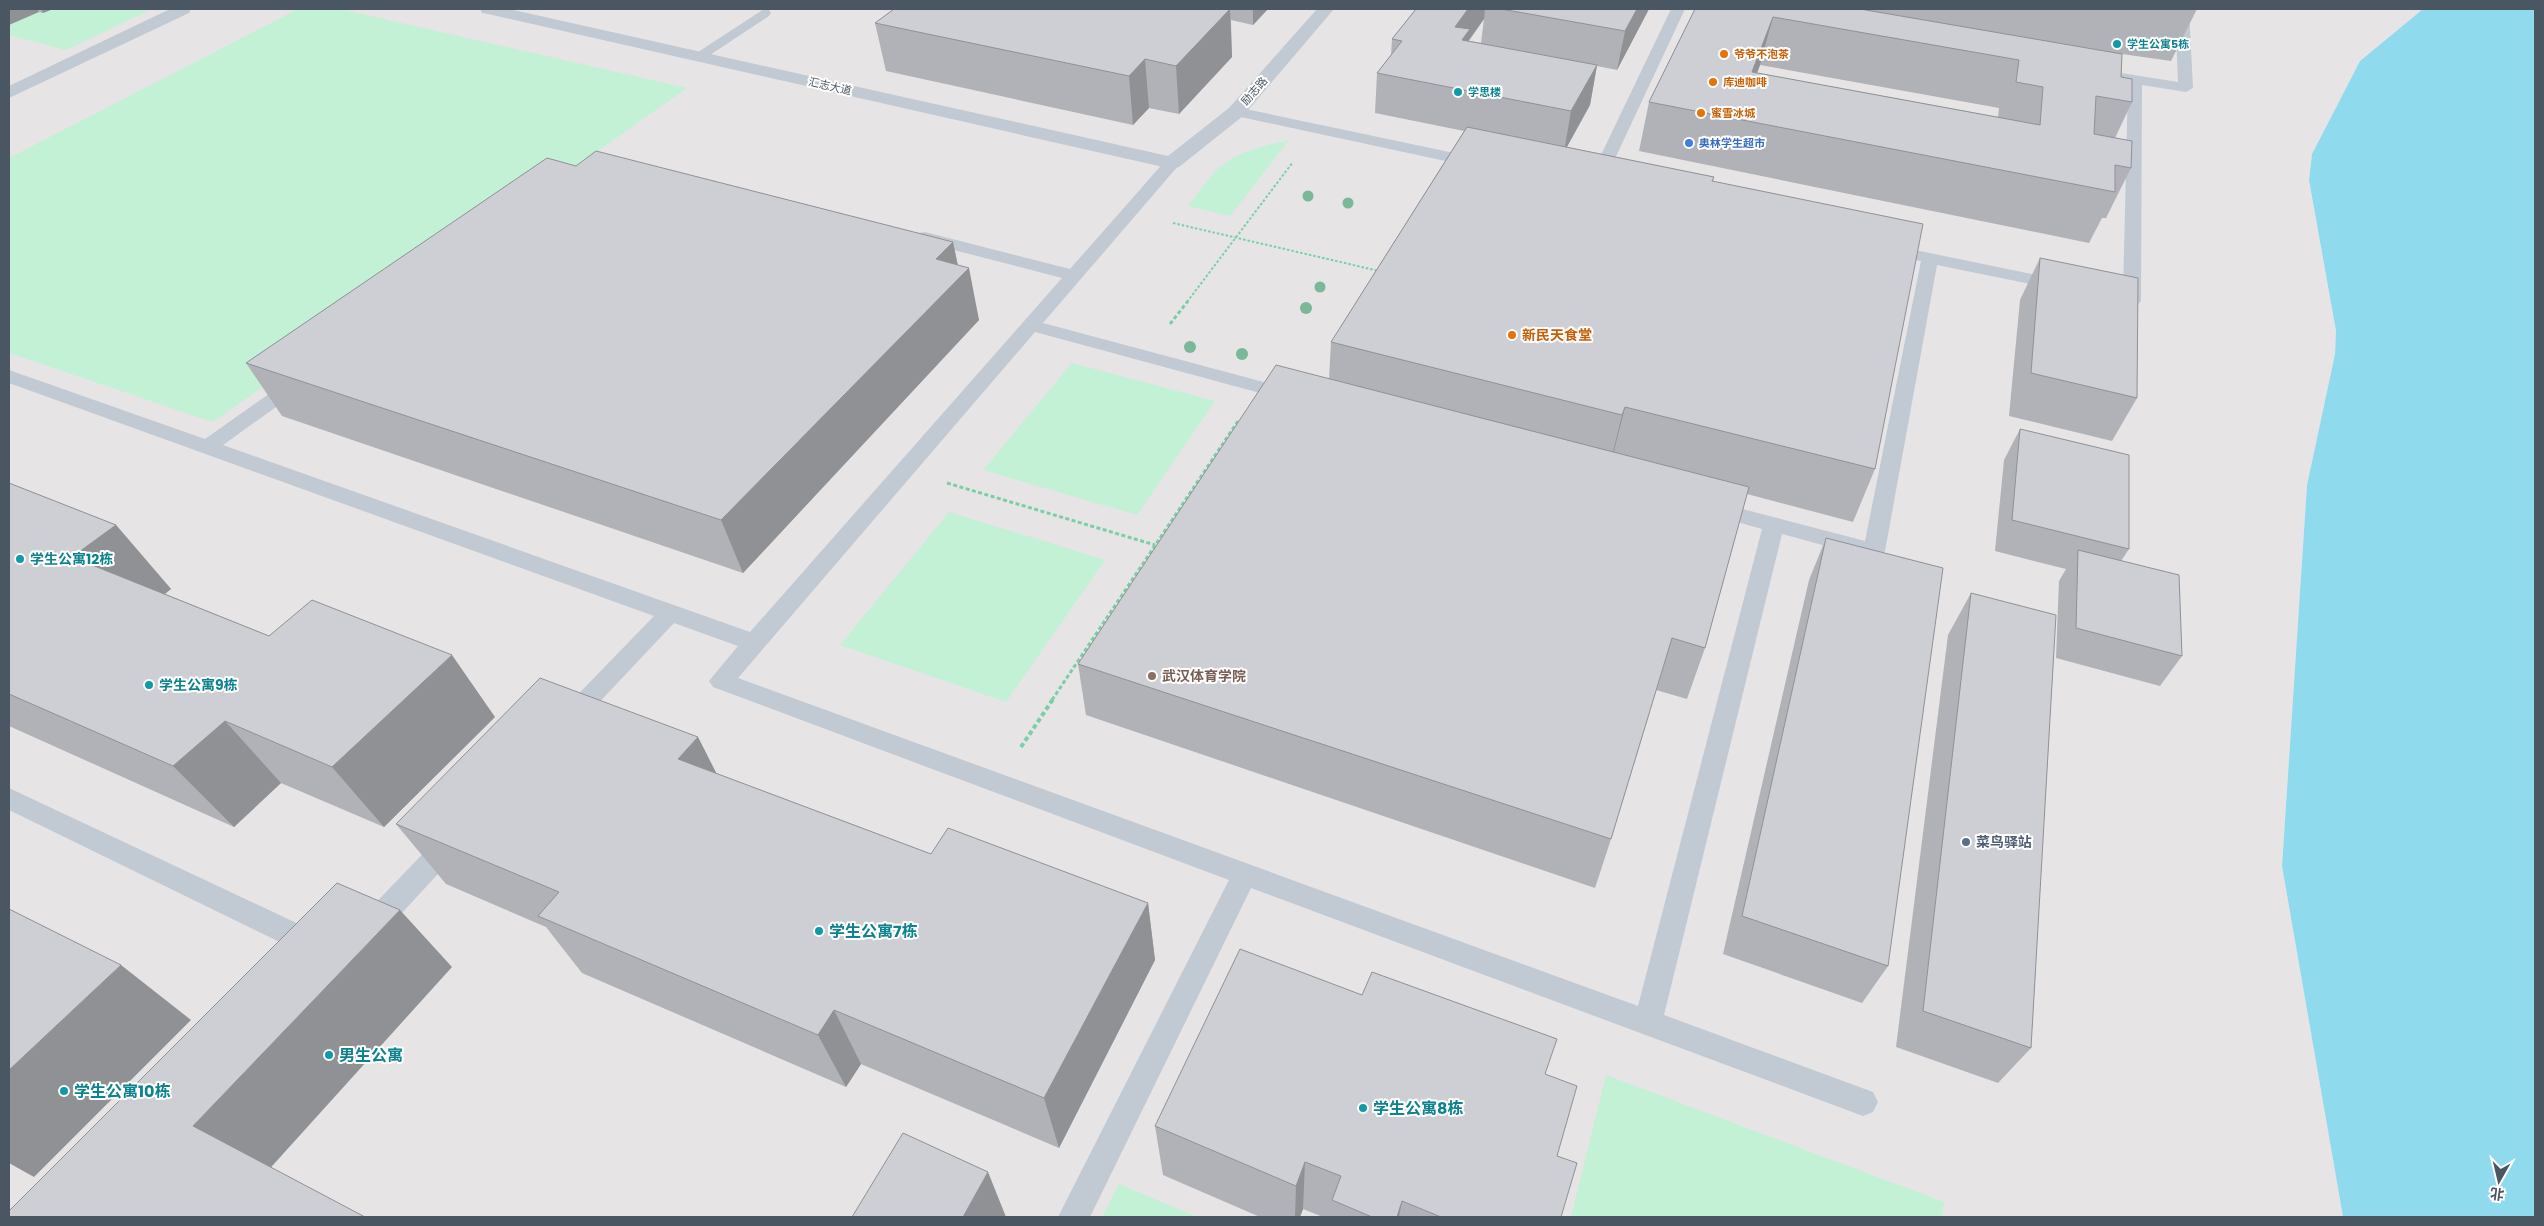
<svg xmlns="http://www.w3.org/2000/svg" width="2544" height="1226" font-family="Poppins,'Noto Sans SC',sans-serif">
<style>
.education{fill:#e6e4e5}
.green{fill:#c3f1d5}
.water{fill:#90daee}
.lines{fill:none;stroke-linecap:round;stroke-linejoin:round}
.path-far2{stroke:#7ad0a6;stroke-width:2;stroke-dasharray:2.5 2;stroke-linecap:butt}
.path-far1{stroke:#7ad0a6;stroke-width:3;stroke-dasharray:4 2.5;stroke-linecap:butt}
.path{stroke:#7ad0a6;stroke-width:4;stroke-dasharray:4.5 3;stroke-linecap:butt}
.service{fill:#c1cad2;fill-rule:evenodd}
.minor{fill:#c1cad2;fill-rule:evenodd}
.tree{fill:#7bb799}
.wall{fill:#b0b2b7;fill-rule:evenodd}
.shaded-wall{fill:#909195}
.building{fill:#cdcfd5;stroke:#909195;fill-rule:evenodd}
.culture-dot{fill:#0f9aa8;stroke:#fff;stroke-width:2}
.food-dot{fill:#e8710a;stroke:#fff;stroke-width:2}
.shop-dot{fill:#3f7fe0;stroke:#fff;stroke-width:2}
.education-dot{fill:#8d6e63;stroke:#fff;stroke-width:2}
.service-dot{fill:#5c6f8a;stroke:#fff;stroke-width:2}
.labels{text-anchor:middle;stroke-width:4;stroke-linejoin:round;paint-order:stroke}
.far-culture-label{font-size:11px;font-weight:bold;fill:#0d838f;stroke:#fff;text-anchor:start}
.far-food-label{font-size:11px;font-weight:bold;fill:#c56008;stroke:#fff;text-anchor:start}
.far-street-label{font-size:11px;fill:#4a5661;stroke:#fff}
.far-shop-label{font-size:11px;font-weight:bold;fill:#366cbe;stroke:#fff;text-anchor:start}
.food-label{font-size:14px;font-weight:bold;fill:#c56008;stroke:#fff;text-anchor:start}
.culture-label{font-size:14px;font-weight:bold;fill:#0d838f;stroke:#fff;text-anchor:start}
.education-label{font-size:14px;font-weight:bold;fill:#785e54;stroke:#fff;text-anchor:start}
.service-label{font-size:14px;font-weight:bold;fill:#4e5e75;stroke:#fff;text-anchor:start}
.near-culture-label{font-size:16px;font-weight:bold;fill:#0d838f;stroke:#fff;text-anchor:start}
</style>
<rect width="100%" height="100%" fill="#f5f3f3"/>
<path class="education" d="M9,9H2423L2360,61L2312,154L2309,180L2336,331L2335,354L2307,485L2282,866L2343,1217H9Z"/>
<path class="green" d="M53,9H152L66,50L9,35V25L39,12Z
M298,9H340L687,88L213,422L9,353V158Z
M1289,140L1230,216L1188,206C1198,194 1208,177 1220,167C1239,151 1266,145 1289,140Z
M1072,363L1215,401L1137,515L983,470Z
M949,512L1105,560L1006,702L840,645Z
M1606,1075L1944,1202L1942,1217H1571Z
M1119,1184L1197,1217H1102Z"/>
<path class="water" d="M2423,9H2535V1217H2343L2282,866L2307,485L2335,354L2336,331L2309,180L2312,154L2360,61Z"/>
<g class="lines">
<path class="path-far2" d="M1173,223L1379,271
M1187,302L1293,162"/>
<path class="path-far1" d="M1170,324L1188,301
M947,483L1155,545
M1052,700L1238,421"/>
<path class="path" d="M1021,747L1053,699"/>
<path class="service" d="M764,9L769,10L771,13L769,16L704,59L699,60L692,56Z
M1671,9H1685L1604,182L1602,185H1590L1588,182Z
M2175,9H2189L2193,88L2186,92L2142,85L2141,301L2138,305L2132,306L2119,303L2116,299L2123,294L2128,83L2116,80L2114,77L2121,73L2178,82Z
M1236,107L1478,158L1486,163L1478,168L1231,115L1228,112Z
M1172,158L1178,160L1180,163L1178,166L1043,323L1297,391L1300,395L1297,399L1290,401L1035,332L738,678L1638,1006L1762,529L1705,513L1702,508L1705,503L1712,501L1865,541L1921,261L1909,259L1906,255L1909,251L1915,250L2066,281L2069,285L2066,289L2060,290L1937,265L1885,551L1882,556L1874,559L1782,534L1664,1015L1873,1092L1878,1102L1873,1112L1863,1116L1251,888L1090,1217H1058L1229,880L713,687L709,681L738,646L674,623L577,726L569,729L561,726L557,719L561,712L654,616L9,383V370L205,439L290,379H304L307,383L304,387L223,445L750,632L1062,278L919,241L916,237L919,233L925,232L1070,269L1166,160Z
M9,788L324,936L328,945L324,954L314,957L304,954L9,810Z
M450,832L459,835L463,843L459,851L379,938L369,941L359,938L355,929L359,920L441,835Z"/>
<path class="minor" d="M170,9H191L189,13L9,98V86Z
M480,9H509L1168,156L1229,108L1317,9H1334L1243,116L1179,167L1172,169L488,14L482,13Z"/>
</g>
<g class="tree">
<circle cx="1308" cy="196" r="5.5"/>
<circle cx="1348" cy="203" r="5.5"/>
<circle cx="1320" cy="287" r="5.5"/>
<circle cx="1306" cy="308" r="6"/>
<circle cx="1190" cy="347" r="6"/>
<circle cx="1242" cy="354" r="6"/>
</g>
<path class="wall" d="M9,9H53L43,13L39,12Z
M894,9H1268L1253,25L1231,20L1232,57L1179,114L1149,108L1133,125L886,71L875,23Z
M1416,9H1649L1617,70L1597,66L1590,105L1567,147L1714,177L1713,181L1875,469L1853,522L1747,494L1705,648L1687,699L1656,690L1611,839L1595,888L1086,715L1078,664L1329,379L1331,342L1464,131L1375,113L1377,73L1391,55L1392,39ZM1484,19L1481,43L1469,41Z
M1695,9H2197L2171,61L2122,54L2121,77L2132,102L2115,138L2131,168L2106,218H2102L2089,243L1639,151L1649,102ZM1760,65L1999,108L1998,117L1757,73Z
M576,166L953,242L958,265L979,320L743,573L282,416L246,363Z
M2040,258L2137,398L2112,441L2009,416L2020,300Z
M2020,429L2129,549L2121,561L2182,656L2160,686L2056,658L2059,581L2066,569L1995,551L2004,460Z
M9,483L116,525L171,589L165,594L269,636L495,717L384,827L281,783L234,827L9,726Z
M1826,538L1888,966L1862,1003L1723,954L1809,580Z
M1971,593L2031,1048L1998,1083L1896,1047L1948,635Z
M717,774L931,854L1148,903L1155,960L1059,1148L861,1064L846,1087L582,973L546,927L446,884L396,824Z
M1545,1074L1557,1156L1561,1217H1323L1303,1209L1300,1217H1260L1163,1175L1155,1126Z"/>
<path class="shaded-wall" d="M9,9H37L39,12L9,25Z
M41,9H53L43,13Z
M1230,9L1232,57L1179,114L1176,66Z
M1253,9H1268L1253,25Z
M1468,9H1485L1484,19L1468,41L1458,79L1455,27Z
M1637,9H1649L1617,70L1625,31Z
M1773,17L1760,65L1739,121L1752,72Z
M1145,59L1149,108L1133,125L1129,76Z
M1597,65L1590,105L1564,152L1571,111Z
M953,242L960,277L969,268L979,320L743,573L721,520L936,259Z
M1625,407L1612,459L1609,468L1622,415Z
M116,525L171,589L130,621L72,557Z
M452,655L495,717L384,827L332,767Z
M225,721L281,783L234,827L173,766Z
M698,737L729,798L678,759Z
M1148,903L1155,960L1059,1148L1044,1098Z
M400,910L452,967L264,1175L193,1126Z
M121,965L191,1020L34,1177L9,1163V1070Z
M834,1010L861,1064L846,1087L818,1035Z
M1305,1162L1303,1209L1300,1217H1295L1296,1186Z
M988,1172L1006,1217H963Z
M1402,1201L1399,1217H1397Z"/>
<path class="building" d="M894,9H1230L1176,66L1145,59L1129,76L875,23Z
M1416,9H1468L1455,27L1470,29L1462,40L1597,65L1571,111L1377,73L1402,41L1392,39Z
M1501,9H1637L1625,31Z
M1695,9H1860L2122,54L2121,77L2132,79V102L2096,96L2094,134L2132,141L2131,168L2115,165V192L1649,102ZM1773,17L2019,60L2016,82L2043,87L2040,125L1752,72Z
M1467,127L1714,177L1712,181L1923,224L1875,469L1625,407L1622,415L1331,342Z
M596,151L953,242L936,259L969,268L721,520L246,363L547,158L576,166Z
M2040,258L2138,278L2137,398L2031,373Z
M1276,365L1749,487L1705,648L1672,638L1611,839L1078,664Z
M2020,429L2129,455V549L2012,520Z
M9,483L116,525L72,557L269,636L312,600L452,655L332,767L225,721L173,766L9,694Z
M1826,538L1943,568L1888,966L1742,916Z
M2078,550L2179,575L2182,656L2076,628Z
M1971,593L2056,615L2031,1048L1923,1011Z
M540,678L698,737L678,759L931,854L948,828L1148,903L1044,1098L834,1010L818,1035L538,916L559,892L396,824Z
M337,883L400,910L193,1126L365,1217H9V1211Z
M9,909L121,965L9,1070Z
M1240,949L1362,995L1372,972L1557,1039L1545,1074L1577,1086L1557,1156L1577,1163L1561,1217H1441L1402,1201L1397,1217H1372L1332,1200L1341,1176L1305,1162L1296,1186L1155,1126Z
M903,1133L988,1172L963,1217H852Z"/>
<g class="culture-dot">
<circle cx="2117" cy="44" r="5"/>
<circle cx="1458" cy="92" r="5"/>
<circle cx="20" cy="559" r="5"/>
<circle cx="149" cy="685" r="5"/>
<circle cx="819" cy="931" r="5"/>
<circle cx="329" cy="1055" r="5"/>
<circle cx="64" cy="1091" r="5"/>
<circle cx="1363" cy="1108" r="5"/>
</g>
<g class="food-dot">
<circle cx="1724" cy="54" r="5"/>
<circle cx="1713" cy="82" r="5"/>
<circle cx="1701" cy="113" r="5"/>
<circle cx="1512" cy="335" r="5"/>
</g>
<circle class="shop-dot" cx="1689" cy="143" r="5"/>
<circle class="education-dot" cx="1152" cy="676" r="5"/>
<circle class="service-dot" cx="1966" cy="842" r="5"/>
<g class="labels">
<g class="far-culture-label">
<text x="2127" y="48">学生公寓5栋</text>
<text x="1468" y="96">学思楼</text>
</g>
<g class="far-food-label">
<text x="1734" y="58">爷爷不泡茶</text>
<text x="1723" y="86">库迪咖啡</text>
<text x="1711" y="117">蜜雪冰城</text>
</g>
<g class="far-street-label">
<text transform="translate(830 86) rotate(13)" y="4">汇志大道</text>
<text transform="translate(1254 91) rotate(-49)" y="4">励志路</text>
</g>
<g class="far-shop-label">
<text x="1699" y="147">奥林学生超市</text>
</g>
<g class="food-label">
<text x="1522" y="340">新民天食堂</text>
</g>
<g class="culture-label">
<text x="30" y="564">学生公寓12栋</text>
<text x="159" y="690">学生公寓9栋</text>
</g>
<g class="education-label">
<text x="1162" y="681">武汉体育学院</text>
</g>
<g class="service-label">
<text x="1976" y="847">菜鸟驿站</text>
</g>
<g class="near-culture-label">
<text x="829" y="937">学生公寓7栋</text>
<text x="339" y="1061">男生公寓</text>
<text x="74" y="1097">学生公寓10栋</text>
<text x="1373" y="1114">学生公寓8栋</text>
</g>
</g>
<rect width="2544" height="1226" fill="none" stroke="#4a5661" stroke-width="20"/>
<g transform="translate(2499 1181) rotate(188)" stroke="#ffffff" stroke-width="4" paint-order="stroke">
<path d="M0-4L9 19L0 12L-9 19Z" fill="#4a5661"/>
<text y="-8" font-size="14" font-weight="bold" text-anchor="middle" fill="#4a5661">北</text>
</g>
</svg>
